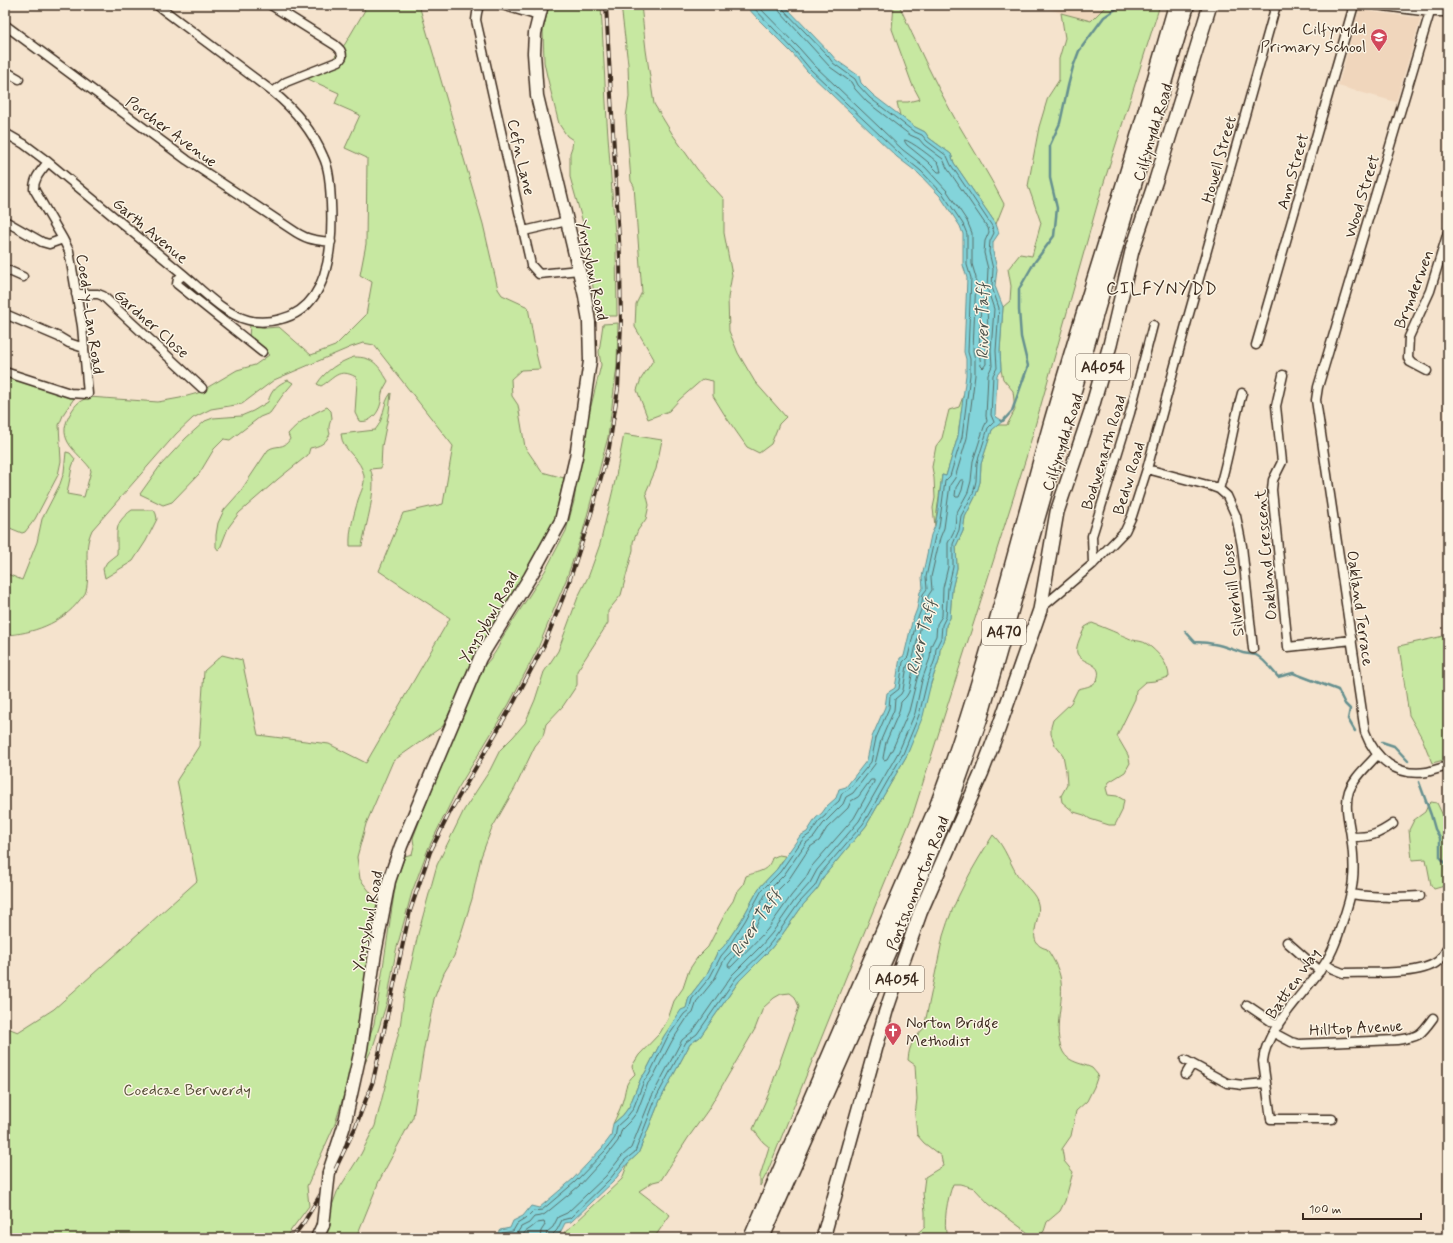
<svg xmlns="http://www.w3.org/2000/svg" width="1453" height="1243" font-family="Mynerve,sans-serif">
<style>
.built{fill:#f0d6bc}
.green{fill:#c7e8a1;stroke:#818960}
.water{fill:#83d4da;stroke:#66908f}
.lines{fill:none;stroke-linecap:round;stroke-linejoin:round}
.shore{stroke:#586e69;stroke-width:1}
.stream{stroke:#66908f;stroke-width:2.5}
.minor-casing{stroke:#3b2a1e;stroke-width:11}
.secondary-casing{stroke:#3b2a1e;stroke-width:15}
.primary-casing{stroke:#3b2a1e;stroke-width:16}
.trunk-casing{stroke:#3b2a1e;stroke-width:17}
.minor{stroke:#fcf5e5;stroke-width:8}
.secondary{stroke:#fcf5e5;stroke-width:12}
.primary{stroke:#fcf5e5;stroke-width:13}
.trunk{stroke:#fcf5e5;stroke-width:14}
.rail-casing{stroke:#3b2a1e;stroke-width:4}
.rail{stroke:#fcf5e5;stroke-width:2.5;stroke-dasharray:8;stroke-linecap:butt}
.secondary-bridge-casing{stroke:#3b2a1e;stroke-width:15;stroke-linecap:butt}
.secondary-bridge{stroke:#fcf5e5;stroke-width:12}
.labels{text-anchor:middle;stroke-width:3;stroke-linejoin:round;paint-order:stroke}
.shield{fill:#fcf5e5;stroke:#75675a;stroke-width:1}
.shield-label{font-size:15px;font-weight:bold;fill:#3b2a1e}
.poi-label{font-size:16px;fill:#3b2a1e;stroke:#fcf5e5;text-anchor:end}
.street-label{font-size:16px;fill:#3b2a1e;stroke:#fcf5e5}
.park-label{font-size:16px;fill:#575038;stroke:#fcf5e5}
.water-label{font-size:17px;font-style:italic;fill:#4d544d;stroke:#fcf5e5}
.quarter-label{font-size:18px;letter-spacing:1px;fill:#3b2a1e;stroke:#fcf5e5}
</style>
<rect width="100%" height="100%" fill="#f5e3cd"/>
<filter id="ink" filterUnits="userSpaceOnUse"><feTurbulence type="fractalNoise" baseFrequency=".025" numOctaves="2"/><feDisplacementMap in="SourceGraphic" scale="8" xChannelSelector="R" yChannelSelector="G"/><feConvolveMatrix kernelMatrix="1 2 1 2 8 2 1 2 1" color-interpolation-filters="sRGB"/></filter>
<g filter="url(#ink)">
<path class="built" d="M1033,5H1107L1091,21Z
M1359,10L1421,18L1396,102L1338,86Z"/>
<path class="green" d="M359,5H419L483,224L498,289L502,295L528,307L536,353L540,369L521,370L511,379L512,396L518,405L525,447L542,472L564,478L555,518L528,574L477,654L443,726L393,761L366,824L357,857L360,879L377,901L358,1048L335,1124L307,1186L309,1206L285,1238H5V1027L18,1032L54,1009L197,881L177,780L199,746L204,671L222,655L242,660L258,735L329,744L366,763L450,618L379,571L403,513L443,504L453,446L374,345L363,343L351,347L274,380L242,404L211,409L193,418L176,434L92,530C82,552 91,570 86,591C85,595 81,598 79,601C62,623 32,634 5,635V573L22,580L37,542L42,519L60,484L64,472L66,452L70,453L75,459L72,467L67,494L84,497L91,471L90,468C77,451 56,441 69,416C75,405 77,402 89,397L158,402L180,398L198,393L237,370L255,365L269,355L249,339L250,324L266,328L279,327L311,355L335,346L366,315L372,282L360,275L366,244L367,158L345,148L360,115L335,104L339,93L297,74L331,61L345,44L365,10Z
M549,5H601L607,122L616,248L617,316H597L585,230L570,177V153L572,147L573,140L567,136L559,124L547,76L544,62L543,30Z
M621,5H641L646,50L654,104L673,135L697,169L724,199V233L732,275L728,298L729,331L738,353L755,382L786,417L779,424L771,444L759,453L747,447L726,417L713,396V381L703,379L680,399L669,411L648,419L637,390L641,379L654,359L635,327L636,304L642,292L634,186L631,181L626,117L629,97L628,64Z
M894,5H899C916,43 934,81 954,117C971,146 989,174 1004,204L996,224L954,163L951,154L929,138L925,132L915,127L900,116L897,102H908L920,99L912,84L892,29Z
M1107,5H1160L1100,195L1026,458L913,814L852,962L767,1173L760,1186V1176L769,1147L763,1142L753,1129L769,1093L799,1007L795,997L790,993L781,994L774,998L763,1008L755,1029L708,1110L688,1138L661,1180L653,1182L639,1191L670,1215L654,1238H559L622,1179L628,1163L638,1154L660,1100L690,1044L700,1037L739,981L768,952L779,939L803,905L818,888L824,876L866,826L907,755L939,660L940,649L945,639L946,625L950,618L952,589L957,568L956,546L963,531L965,517L976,495L980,482L981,464L992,430L997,425H1007L1015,410L1013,391L1003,379L1001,370L1000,351L1003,307L1010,301L1011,286L1008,269L1020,254L1032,256L1041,223L1028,186L1039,127L1048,97L1059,80V59L1065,38L1061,13L1091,21Z
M618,323L617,366L608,437L583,531L566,580L538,648L509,704L457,790L428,849L412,892L396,951L387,1002L373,1047L365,1063L368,1040L374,1024L379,994L396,881L405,856L412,854L414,846L413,838L424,809L482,668C491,659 498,650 502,638L545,571L566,531L574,501L583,439L601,365L599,352L603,324Z
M354,357C374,357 378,365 388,381C386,385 383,389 382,393C381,396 382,399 381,402C379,413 370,424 359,421L355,413L357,381L356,377C338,367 334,379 321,386L317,384C325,371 339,362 354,357Z
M5,376L75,397L64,413L59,425L61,461L58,475L35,519L25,532L22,533L5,526Z
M288,380L293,383L282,396L270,413L260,417L230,440L224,439L214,449L199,474L172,502L163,505L140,494L160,466L186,438L205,421L213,418L241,416L253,411L268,402C271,390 278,384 288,380Z
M391,393L389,412L382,446L381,468L370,469C379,485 365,527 362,546H350C349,530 354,515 358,500C361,491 365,485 364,476C362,458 342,452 341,434L375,430C385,419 382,404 391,393Z
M964,394L958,436L946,476L942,475L935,526L933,508L935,498L934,478L932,467L936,446L942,438L949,410L959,407Z
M327,407L331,411L332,418C329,424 328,428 330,434C325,444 320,446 310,448L308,455L278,479L239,513L228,528L219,551L216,547V535L218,523L224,510L240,492L268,450C276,444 284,450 290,439L288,434C299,421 312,414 327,407Z
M624,434L662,440L656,469L646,492L649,505L646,519L638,530L633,542V550L621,595L608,611V623L577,671V685L563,706L546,724L543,736L535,746L515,788L491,830L481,857L472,899L454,956L444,973L434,999L424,1048L413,1117L379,1181L356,1238H322L328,1217L337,1192L361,1154L375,1126L400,1027L404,996L418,934L437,865L464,810L490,770L500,750L513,737L525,723L535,700L544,672L558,651L578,597L589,575L600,544L615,481Z
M132,510H154L156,514L157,519L146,541L133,561L105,578L103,569L107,562L117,554C118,532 112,524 132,510Z
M1092,623C1106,628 1119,634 1133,640C1137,641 1143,641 1147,644C1157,651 1169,664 1169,677L1155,681L1145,682L1136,690L1135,699L1117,736L1128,755L1130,763L1125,772L1109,782L1106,788L1108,795L1117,796L1124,800L1122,811L1115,825H1109L1090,819L1084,815L1074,812L1062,802L1061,796L1067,785L1066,771L1063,755L1055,745L1051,734V727L1053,720L1071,703L1078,689C1086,687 1096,686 1098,677C1102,662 1081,664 1077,653C1075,646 1082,634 1085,627Z
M1448,635V759L1432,763L1422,738L1409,715L1399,646Z
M1431,802L1437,803L1448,826V885L1434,889L1431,885L1426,859L1412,860L1409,830L1414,820L1425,812L1428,805Z
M993,835C1006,847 1010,866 1021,880C1027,888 1036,894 1038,904C1042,920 1023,943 1047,949C1052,957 1058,967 1060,976C1066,1002 1051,1028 1063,1052C1069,1063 1082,1063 1092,1068C1094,1070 1096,1073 1098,1075L1094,1087L1087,1101L1076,1111L1071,1136L1062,1149L1064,1161L1073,1172L1065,1201L1060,1211L1047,1222L1044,1231L1038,1238H1035L989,1204L974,1188L960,1184H953C947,1200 943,1221 947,1238H911L925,1227V1212L923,1193L925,1177L943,1166L941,1156L924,1143L917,1135L915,1115L917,1099L915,1065L908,1060C909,1045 914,1039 924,1028L943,936C954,899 973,867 993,835Z
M779,855L785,856L777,869L759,888L742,919L724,947L717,953L707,974L689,997L686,1009L664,1036L645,1073L641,1078L629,1107L623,1115L613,1124C616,1117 620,1110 622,1103C627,1089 623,1085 635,1074L632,1066L639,1055L660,1033L668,1019L674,1001L683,988L689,970L697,958L708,947L712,939L728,908L733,901L736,893L743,885L746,876C758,871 768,872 772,858Z"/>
<path class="water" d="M745,5H783L786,7L831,54L836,60L859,76L861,83L873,95L915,127L925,132L929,138L951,154L954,163L996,224L999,233L993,242V252L997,269L995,286L1003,307L1000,351L1001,370L997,375L995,416L1003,421L992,430L981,464L980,482L976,495L965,517L963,531L956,546L957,568L952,589L950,618L946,625L945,639L940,649L939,660L931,683L923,716L907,755L866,826L824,876L818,888L803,905L779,939L768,952L739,981L700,1037L690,1044L660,1100L638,1154L628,1163L613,1182L571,1222L565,1223L560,1233L553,1238H494L500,1230L510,1228L513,1221L523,1216L531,1206L539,1208L573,1179L602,1148L611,1136L613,1124L623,1115L629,1107L641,1078L645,1073L664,1036L681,1010L686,1008L689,997L707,974L717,953L724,946L742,919L759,888L777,869L800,836L807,832L816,818L822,813L827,806L836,798L839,789L846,787L867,760L872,737L885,707L887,693L895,688L900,658L904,656L912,622L917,609L920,592L923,588L922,577L926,559L931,535L935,526L938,510L942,475L946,476L958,436L966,375V359L964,352L967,278L963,265V234L960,226L940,196L918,173L897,157L807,71L793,54L758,19Z"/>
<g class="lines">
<path class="shore" d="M905,140C911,141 933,158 938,163C940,165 940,169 941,172H938L928,162L907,145L905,142Z
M983,299C992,308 985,350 986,364L983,368L981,366L979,351L981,301Z
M961,480H963L964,481L962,490L959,497H956L955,496L956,488Z
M923,652L924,657L917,679L909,711L893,748L887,759L884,760L883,758L886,742L899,712L901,702L906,697L909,692L913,669L919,661L921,653Z
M871,780H874V782L854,818L812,866L805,879L791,896L767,930L731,967H729L728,965L730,962L755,927L771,897L789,879L810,847L819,841L827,828L848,808L851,801L858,797Z
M499,1238L502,1233L513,1231L517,1224L525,1219L533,1211L542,1210L575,1182L605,1151L615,1138L617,1126L626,1118L633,1109L644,1081L649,1075L667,1038L684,1014L689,1010L692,999L710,977L721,956L727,949L745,921L762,890L780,872L803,839L810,834L819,821L825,816L830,809L839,801L842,793L849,789L871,762L876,738L889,708L890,696L899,689L903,662L908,657L916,623L921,610L923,594L927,589L926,577L935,536L939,527L945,481L950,476L962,437L970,375V359L968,352L971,278L967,265V234L963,224L943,194L921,171L900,154L810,69L795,51L751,5
M505,1238L516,1235L521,1227L529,1223L534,1217L541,1216L545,1214L579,1186L608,1154L618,1141L622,1129L630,1121L637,1112L648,1083L653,1077L672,1041L687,1018L693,1013L697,1001L714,980L725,958L731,952L750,924L766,893L784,875L806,843L814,837L823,824L843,804L846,797L853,793L875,764L881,740L894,710L895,699L901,694L903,690L907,666L913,658L921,625L926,611L928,596L932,590L931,577L940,538L944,528L950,485L955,478L967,438L975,375V359L973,351L976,278L972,264V233L967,221L947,191L925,167L903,150L814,65L799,48L757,5
M521,1238L525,1232L531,1228L537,1223L544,1222L545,1225L541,1231L540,1238
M546,1238L547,1232L553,1227L558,1217L567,1213L606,1176L621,1157L631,1148L652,1096L682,1040L693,1031L732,975L761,946L772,933L795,900L810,883L817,870L859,821L899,751L915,713L922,680L930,658L931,646L936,636L937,624L942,616L943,588L948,567V543L955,529L956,514L968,492L971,481L973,461L984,427L987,421L986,416L988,375L992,366L991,350L994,309L987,288L988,269L984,253L985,241L989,232L988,228L947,168L943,159L924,145L919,139L910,135L867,102L855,89L851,82L830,67L780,12L777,5
M551,1238L552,1235L557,1230L562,1220L570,1218L610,1179L625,1160L635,1152L656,1098L686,1042L697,1034L736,978L765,950L776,936L799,903L815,886L821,873L863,824L903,754L919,715L927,682L935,659L936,648L941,638L942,625L946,617L948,588L953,567V544L959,530L961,516L973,494L976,481L977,463L988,428L994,422L991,415L993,375L997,368L996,351L999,308L992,287L993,269L989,252L990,241L994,233L992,226L951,165L947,156L927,141L922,135L913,131L870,98L858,85L855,79L833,63L828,56L783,9L782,5"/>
<path class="stream" d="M1001,421H1003L1012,411L1028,366L1021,337L1019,310V289L1034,263L1054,236L1057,208L1050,178V145L1060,123L1068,86L1073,67L1079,51L1104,17L1122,5
M1185,631L1195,642C1214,642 1226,647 1243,653C1247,654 1252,654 1256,655C1264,659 1272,670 1278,677L1293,673L1338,690L1345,704L1350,709L1348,719L1355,731
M1382,742L1394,746L1408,761
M1419,782L1431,815L1435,829L1440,838V857L1448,866"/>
<g class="minor-casing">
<path id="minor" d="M157,5L273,92C295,110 312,130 323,156C330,170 330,188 331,203C333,244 330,307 281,319C270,322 259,323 248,320C223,313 203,291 184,275
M271,5L335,45C340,49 342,51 342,57L339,61L286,82L273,92
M479,5L477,13L476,20L531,265L539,274L579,270
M502,5L539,16
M1376,5L1430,12H1448
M1430,5V12L1318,387L1316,400L1365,732C1375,759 1397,777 1427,772C1434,770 1441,768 1448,766
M5,25L187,160L291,229C307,240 313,240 331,242
M5,71L19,79
M5,133L24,144L48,162L184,275L178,279L177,284L262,352
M5,221L42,242L49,244L63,239
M524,231L567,221
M5,269L23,277
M76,294H98L103,296L202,388
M5,314L59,337L69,343L84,348
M1256,345L1354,5
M1427,371L1410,362L1408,358L1409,337L1430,291L1448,232
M5,372L70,393L88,394L82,326L69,251L63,239L34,189C34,177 42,170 48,162
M1283,375L1276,406L1282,462L1273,480L1272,490L1288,647L1352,640
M1147,469L1211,486L1219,489L1227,496L1236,516L1242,546L1253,649
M1219,489C1229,457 1233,425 1242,393
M1093,564L1092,536L1130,413L1153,325
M1040,609L1093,564L1125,531L1132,516L1147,469L1187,321L1276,5
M1351,837C1371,837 1377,835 1393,824
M1352,894C1374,898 1397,897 1420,896
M1287,942L1320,971
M1325,964L1333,969L1343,973C1367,972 1418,976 1437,962C1443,958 1445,952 1448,947
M1247,1005L1278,1026
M1274,1033L1291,1042L1299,1044L1397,1040C1419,1037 1420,1036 1433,1018
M1185,1060L1227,1083L1243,1085L1266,1083
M1186,1074L1192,1064
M1332,1119H1271L1263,1061C1266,1028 1305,993 1324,965C1335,949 1340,929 1346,911C1355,884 1355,865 1351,836C1349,822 1344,806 1349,791C1354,777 1368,766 1377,755"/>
</g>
<g class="secondary-casing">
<path id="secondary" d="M329,1172L344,1126L361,1049L375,953L389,881L401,846L480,658L530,577L561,521L576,457L590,361L589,322L585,296L537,96L534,53L535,33L542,5
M317,1238L323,1225"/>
</g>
<g class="primary-casing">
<path id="primary" d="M823,1238L886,1011L901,967L920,913L982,772L998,730L1040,610L1057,512L1091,411L1110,345L1132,251L1156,180L1210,5"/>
</g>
<g class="trunk-casing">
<path id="trunk" d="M751,1238L937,806C984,681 1015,551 1051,423C1079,325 1111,228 1140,130C1152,89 1164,47 1176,5
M762,1238L894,939L948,810L980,719L1097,310L1187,5"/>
</g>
<use href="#minor" class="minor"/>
<use href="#secondary" class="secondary"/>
<use href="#primary" class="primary"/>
<use href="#trunk" class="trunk"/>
<g class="rail-casing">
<path id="rail" d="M292,1238L304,1222L334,1172L355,1128L373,1081L410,911L430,852L451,810L514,702L544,645L568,585L591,514L609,448L618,389L621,325L620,257L606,5"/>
</g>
<use href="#rail" class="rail"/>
<g class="secondary-bridge-casing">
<path id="secondary-bridge" d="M323,1225L329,1172"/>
</g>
<use href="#secondary-bridge" class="secondary-bridge"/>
</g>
</g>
<defs>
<g id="school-pin" transform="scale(0.9)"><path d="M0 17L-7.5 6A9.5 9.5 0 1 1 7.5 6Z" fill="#d1495b" stroke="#fcf5e5"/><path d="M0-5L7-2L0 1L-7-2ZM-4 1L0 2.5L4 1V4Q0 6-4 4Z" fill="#fff"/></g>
<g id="church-pin" transform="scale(0.9)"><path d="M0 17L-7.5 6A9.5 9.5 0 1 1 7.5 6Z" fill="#d1495b" stroke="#fcf5e5"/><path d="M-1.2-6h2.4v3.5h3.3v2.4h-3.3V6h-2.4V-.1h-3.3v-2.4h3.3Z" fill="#fff"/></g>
</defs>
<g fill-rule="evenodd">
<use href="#school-pin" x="1379" y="37"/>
<use href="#church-pin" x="893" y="1031"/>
</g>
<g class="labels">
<g class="shield">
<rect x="1076" y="354" width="54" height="26" rx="3"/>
<rect x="982" y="619" width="44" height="26" rx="3"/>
<rect x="870" y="966" width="54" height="26" rx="3"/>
</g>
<g class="shield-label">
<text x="1103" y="372">A4054</text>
<text x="1004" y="637">A470</text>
<text x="897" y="984">A4054</text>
</g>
<g class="poi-label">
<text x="1366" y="34">Cilfynydd<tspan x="1366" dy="18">Primary School</tspan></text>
<text x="906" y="1028" text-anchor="start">Norton Bridge<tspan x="906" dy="18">Methodist</tspan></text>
</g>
<g class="street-label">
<text transform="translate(172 131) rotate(36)" y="6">Porcher Avenue</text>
<text transform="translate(1152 132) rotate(-73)" y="6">Cilfynydd Road</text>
<text transform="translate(522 157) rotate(77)" y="6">Cefn Lane</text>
<text transform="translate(1218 159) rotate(-74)" y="6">Howell Street</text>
<text transform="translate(1292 171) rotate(-74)" y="6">Ann Street</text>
<text transform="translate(1361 196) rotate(-73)" y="6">Wood Street</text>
<text transform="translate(151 230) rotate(40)" y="6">Garth Avenue</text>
<text transform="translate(593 270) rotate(78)" y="6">Ynysybwl Road</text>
<text transform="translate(1413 289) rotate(-69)" y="6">Brynderwen</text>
<text transform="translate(91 314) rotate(82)" y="6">Coed-y-Lan Road</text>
<text transform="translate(152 323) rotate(42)" y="6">Gardner Close</text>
<text transform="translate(1062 442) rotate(-72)" y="6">Cilfynydd Road</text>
<text transform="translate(1103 452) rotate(-73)" y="6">Bodwenarth Road</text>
<text transform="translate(1128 478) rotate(-73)" y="6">Bedw Road</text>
<text transform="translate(1265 555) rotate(-95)" y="6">Oakland Crescent</text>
<text transform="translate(1232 590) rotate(-97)" y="6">Silverhill Close</text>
<text transform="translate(1361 608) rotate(82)" y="6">Oakland Terrace</text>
<text transform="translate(488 617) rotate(-60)" y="6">Ynysybwl Road</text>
<text transform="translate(917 883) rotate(-68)" y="6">Pontshonnorton Road</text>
<text transform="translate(367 921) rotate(-79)" y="6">Ynysybwl Road</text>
<text transform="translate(1292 983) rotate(-55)" y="6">Batten Way</text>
<text transform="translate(1356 1027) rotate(-3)" y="6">Hilltop Avenue</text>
</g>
<g class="park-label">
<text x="187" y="1095">Coedcae Berwerdy</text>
</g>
<g class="water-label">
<text transform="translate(982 321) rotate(-90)" y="6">River Taff</text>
<text transform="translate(921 637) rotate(-75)" y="6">River Taff</text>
<text transform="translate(755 923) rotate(-56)" y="6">River Taff</text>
</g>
<g class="quarter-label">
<text x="1162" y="294">CILFYNYDD</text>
</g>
</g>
<rect width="1453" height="1243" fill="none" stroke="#fcf5e5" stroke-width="20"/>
<rect x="10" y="10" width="1433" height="1223" fill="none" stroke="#3b2a1e" stroke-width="1.5" filter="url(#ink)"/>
<path d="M1303 1213v6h118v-6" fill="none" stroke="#3b2a1e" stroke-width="2"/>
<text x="1309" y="1213" font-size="12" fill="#3b2a1e" stroke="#fcf5e5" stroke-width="3" paint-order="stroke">100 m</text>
</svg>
